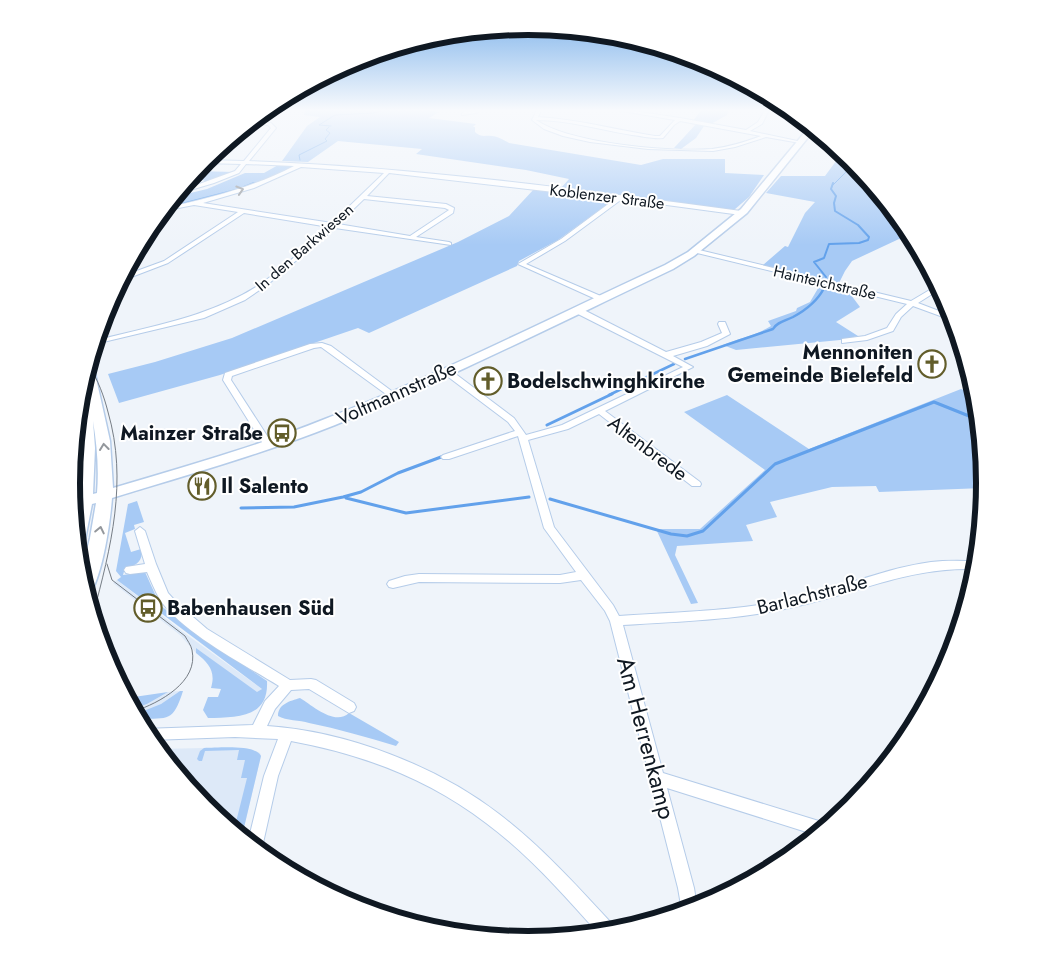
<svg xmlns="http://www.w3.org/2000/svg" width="1056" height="966" font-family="Jost,sans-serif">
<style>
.built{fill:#dde9f8}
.green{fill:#a7caf5}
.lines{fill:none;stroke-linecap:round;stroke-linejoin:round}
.stream-far3{stroke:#62a1eb;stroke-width:1}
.stream-far2{stroke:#62a1eb;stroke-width:2}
.stream-far1{stroke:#62a1eb;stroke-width:2.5}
.stream{stroke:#62a1eb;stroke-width:3}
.street-casing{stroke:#b5cce9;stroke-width:2}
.secondary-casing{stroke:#b5cce9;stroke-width:3}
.street{fill:#fff;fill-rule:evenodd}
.secondary{fill:#fff;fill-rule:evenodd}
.tram{stroke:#767d85;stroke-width:1}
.oneway{stroke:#93979c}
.labels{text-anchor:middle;stroke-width:4;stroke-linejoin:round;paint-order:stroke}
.far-street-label{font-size:16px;fill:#0f1822;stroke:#fff}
.poi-label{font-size:20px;font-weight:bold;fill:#0f1822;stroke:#fff;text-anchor:start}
.street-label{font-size:20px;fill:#0f1822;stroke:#fff}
.near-street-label{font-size:24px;fill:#0f1822;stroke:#fff}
.rim{fill:none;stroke:#0f1822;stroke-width:6}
</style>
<rect width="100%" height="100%" fill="#eff4fa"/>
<path class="built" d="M117,580L183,632L262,689L257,693L196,648V653L180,635L113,583Z
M180,691L161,704L144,712L136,714L133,709L147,704L168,692Z
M204,748L251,749L260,753L261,756L242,836L205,806L158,749Z"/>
<path class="green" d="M305,110H429L439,112L429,118L476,124L473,127H475V132C482,138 484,135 492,136C497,136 504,140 509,143L641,165L663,159H725V173L764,175L749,197L734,210L561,188L569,179L526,170L416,154L422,149L338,141L308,162L282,161L307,126L320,117L304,115Z
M701,110H729L727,115L711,124L693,121Z
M696,124L708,126H704L696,138L681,149L674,148Z
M842,153L851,160L908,229L917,246L899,239L852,261L845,271L839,283L763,265L785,246L788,247L805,213L815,202L766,193L781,176H825Z
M280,164L297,165C257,188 210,197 165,209L174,197L207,189L245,173H264Z
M196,171L234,172L209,182L192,177Z
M534,189L616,198L558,240L519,261L517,266L369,333L358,328L220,375L119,403L108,374L155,362L232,338L458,242L509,216Z
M820,285L848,291L860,307L836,322L858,336L840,340L736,350L723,345C739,338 757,335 771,326L768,321L796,311L797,308L810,302Z
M961,389L976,395L984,488L879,492L876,486L832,487L770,502L777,517L746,525L753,541L677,546L675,555L698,603L691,604L656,529H700L765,470L684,412L727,395L809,449Z
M137,501L144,522L134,525L135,529L125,533L131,552L141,549C144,561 136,566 125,568L123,575L145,572L160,605L186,626L267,681C269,719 235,717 208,718L203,710L208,697H218L221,689L211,688C216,672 209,663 196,653V648L257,692L262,689L117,580L121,577L116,571L128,504Z
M180,691H183C173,722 169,718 139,719L136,714L161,704Z
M168,692L147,704L133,709L127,698Z
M300,698C313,706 335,726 349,713L399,742L396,746C367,737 338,729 309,723C300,720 286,721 278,716C278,704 290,701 300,698Z
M204,748C218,748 255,744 261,756L242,836L234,830L247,778H241L245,760H237L239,750L205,751L202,761H199L197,759L200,751Z"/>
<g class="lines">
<path class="stream-far3" d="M331,126L319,125L335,115L373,113L385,110
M300,160L299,155L327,141L325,139L330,133L326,130L329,127
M251,185L271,177
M833,185L854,164"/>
<path class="stream-far2" d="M244,187L254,183
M166,208L236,190
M826,277L814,262L824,258L829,244L859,243L868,240L869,237L858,225L835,211L834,203L836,196L831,189L833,183"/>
<path class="stream-far1" d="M685,359L773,329C777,322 785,321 793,317C806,310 817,302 824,288
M609,395L674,364"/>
<path class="stream" d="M547,425L612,394
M346,498L406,513L529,497
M550,499L671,534L687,536L703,531L775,464L934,402L979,420
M241,508L294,507L343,497L361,492L398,473L441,457"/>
<g class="street-casing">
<path id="street" d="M467,110H474L477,113L462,115V113Z
M537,110H541L538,117C577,119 616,130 655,136H660L675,120L616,110H627L680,118L746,130L758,122L765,110H769L762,124L750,131L802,142L800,143L766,137L735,147L713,151L648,149L590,142L563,136L544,129L532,120ZM536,120C569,120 600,130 632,135C642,136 652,139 663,138L674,125L680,121L761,136C745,142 729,147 712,149C670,152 571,144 536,120Z
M253,121L271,123L276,128L249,161C412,167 578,189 741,211L744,213L741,215L622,199L565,241L526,264L603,297L604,299L600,301L518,264L561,239L615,199L389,173L367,196L446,204L454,208L453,213L416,237L449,242L451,243V245L335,228L267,285L245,300L204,318L95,344L97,340C153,326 213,316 262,283C285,267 307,245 329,227L244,213L168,263L121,281L123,276L164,261L238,212L194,205L163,211L166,208C210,198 254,187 294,166L246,164L239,173L214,183L177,194L180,191L235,171L241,164L203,163L205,160L244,161L271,128L268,125L250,123ZM301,167L384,173L332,223L203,203L254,188ZM364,199L445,208L449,210L410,236L338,224Z
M695,249L911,301L938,285L940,289L918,303L952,316L954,321L913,306L901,317L893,331L867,340L842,343V339L865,336L887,328L896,314L907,304L693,252L692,251Z
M574,308H580L666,352L701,342L722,333L718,324L719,322H725L730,334L707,346L673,356L693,367L605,411L700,482L701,484L700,486H692L599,414L568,429L528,440L554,527L613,605L619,616C679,612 740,611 798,598C843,587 886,568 931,562C947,560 962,561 977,561L976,569C908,567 861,592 798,606C741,620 681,621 623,625L663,773L822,822L828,825L816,835L667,788L694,888L697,907L682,911L678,888L610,621L605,611L581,580L560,583L419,582L393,588L389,587L387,584L389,581L405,576L419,574L560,575L576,572L544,528L518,436L449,459H443L441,457L443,455L515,431L508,422L443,373V369H449L514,418L526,435L562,425L683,367L574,312Z
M322,343L331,346L397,395L396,397H390L321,347L314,348L232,376L231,380L273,445L268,448L265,447L223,380L225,373L310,344Z
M86,474L91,477L76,494L72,495V486L82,475Z
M140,527L145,531L156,564L168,593L178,604L207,629L290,680L311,679L316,680L354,703L356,707L354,711L349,713L309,689L291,690L275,709L267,726C346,731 437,766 499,814C542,847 578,887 614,926L616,931L598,933C563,894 528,854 486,823C429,779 362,754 291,741L278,776L261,852L248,842L264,776L278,739L235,737L151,740L144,729L253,725L265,701L279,686C242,663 186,635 160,600C155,591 151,581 147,572L130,574L126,573L124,570L126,567L145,564L135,531Z"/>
</g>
<g class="secondary-casing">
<path id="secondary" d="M810,126L814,130L747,213L694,256L673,269C561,322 450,378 335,425C262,454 187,475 112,498C110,524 103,571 91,592L87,594L81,574L90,538L96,503L92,504L85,540L83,544L77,545L74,514L81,466L78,412L82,387L86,389L84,381L89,365L94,369L110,441L113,488C184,467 255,447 325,419C441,374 552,317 665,265L688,252L741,209ZM93,421C97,445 99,469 97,493L93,494L95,448Z"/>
</g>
<use href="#street" class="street"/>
<use href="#secondary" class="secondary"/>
<path class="tram" d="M89,366C98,380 104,396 108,412C128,481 111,547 93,615
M107,564L112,580L185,636C187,640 191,645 192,650C199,682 159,703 135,711"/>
</g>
<defs><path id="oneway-chevron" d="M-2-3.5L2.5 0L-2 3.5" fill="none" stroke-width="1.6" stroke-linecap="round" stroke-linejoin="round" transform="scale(1.25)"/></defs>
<g class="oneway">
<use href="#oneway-chevron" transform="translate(240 190) rotate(-17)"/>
<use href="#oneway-chevron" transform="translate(104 447) rotate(-97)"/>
<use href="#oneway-chevron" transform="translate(100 530) rotate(-78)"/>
</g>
<linearGradient id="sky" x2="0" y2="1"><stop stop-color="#72ace9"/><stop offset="0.45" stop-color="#f8fafd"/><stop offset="1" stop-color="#f8fafd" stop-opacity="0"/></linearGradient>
<rect width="1056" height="245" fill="url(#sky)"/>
<defs>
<g id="church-ring" transform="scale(1.4375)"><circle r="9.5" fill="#fff" stroke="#625d2a" stroke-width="1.5"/><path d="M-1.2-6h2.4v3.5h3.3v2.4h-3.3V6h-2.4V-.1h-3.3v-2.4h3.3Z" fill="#625d2a"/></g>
<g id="bus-ring" transform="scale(1.4375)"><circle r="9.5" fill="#fff" stroke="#625d2a" stroke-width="1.5"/><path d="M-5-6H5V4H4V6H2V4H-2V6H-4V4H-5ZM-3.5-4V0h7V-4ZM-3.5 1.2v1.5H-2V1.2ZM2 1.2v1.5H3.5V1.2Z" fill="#625d2a"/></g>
<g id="restaurant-ring" transform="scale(1.4375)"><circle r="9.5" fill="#fff" stroke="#625d2a" stroke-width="1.5"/><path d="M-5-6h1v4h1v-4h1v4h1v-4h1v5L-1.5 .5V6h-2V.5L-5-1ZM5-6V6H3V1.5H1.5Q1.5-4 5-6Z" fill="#625d2a"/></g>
</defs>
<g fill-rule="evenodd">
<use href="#church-ring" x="932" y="364"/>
<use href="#church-ring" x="488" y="381"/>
<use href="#bus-ring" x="282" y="433"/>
<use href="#restaurant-ring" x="202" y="486"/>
<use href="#bus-ring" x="148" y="608"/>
</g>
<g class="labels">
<g class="far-street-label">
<text transform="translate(607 196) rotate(7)" y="6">Koblenzer Straße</text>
<text transform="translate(304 247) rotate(-41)" y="6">In den Barkwiesen</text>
<text transform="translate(825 282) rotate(13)" y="6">Hainteichstraße</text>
</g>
<g class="poi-label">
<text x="913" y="359" text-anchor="end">Mennoniten<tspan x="913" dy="23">Gemeinde Bielefeld</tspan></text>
<text x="507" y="388">Bodelschwinghkirche</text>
<text x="263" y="440" text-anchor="end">Mainzer Straße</text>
<text x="221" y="493">Il Salento</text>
<text x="167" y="615">Babenhausen Süd</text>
</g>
<g class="street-label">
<text transform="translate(396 393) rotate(-24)" y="7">Voltmannstraße</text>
<text transform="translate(648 448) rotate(37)" y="7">Altenbrede</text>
<text transform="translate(812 594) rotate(-14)" y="7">Barlachstraße</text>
</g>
<g class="near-street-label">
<text transform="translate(646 738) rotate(75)" y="8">Am Herrenkamp</text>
</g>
</g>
<path d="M0 0H1056V966H0ZM80 483a448 448 0 1 1 896 0a448 448 0 1 1-896 0Z" fill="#fff" fill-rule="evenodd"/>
<path class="rim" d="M80 483a448 448 0 1 1 896 0a448 448 0 1 1-896 0Z"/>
</svg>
